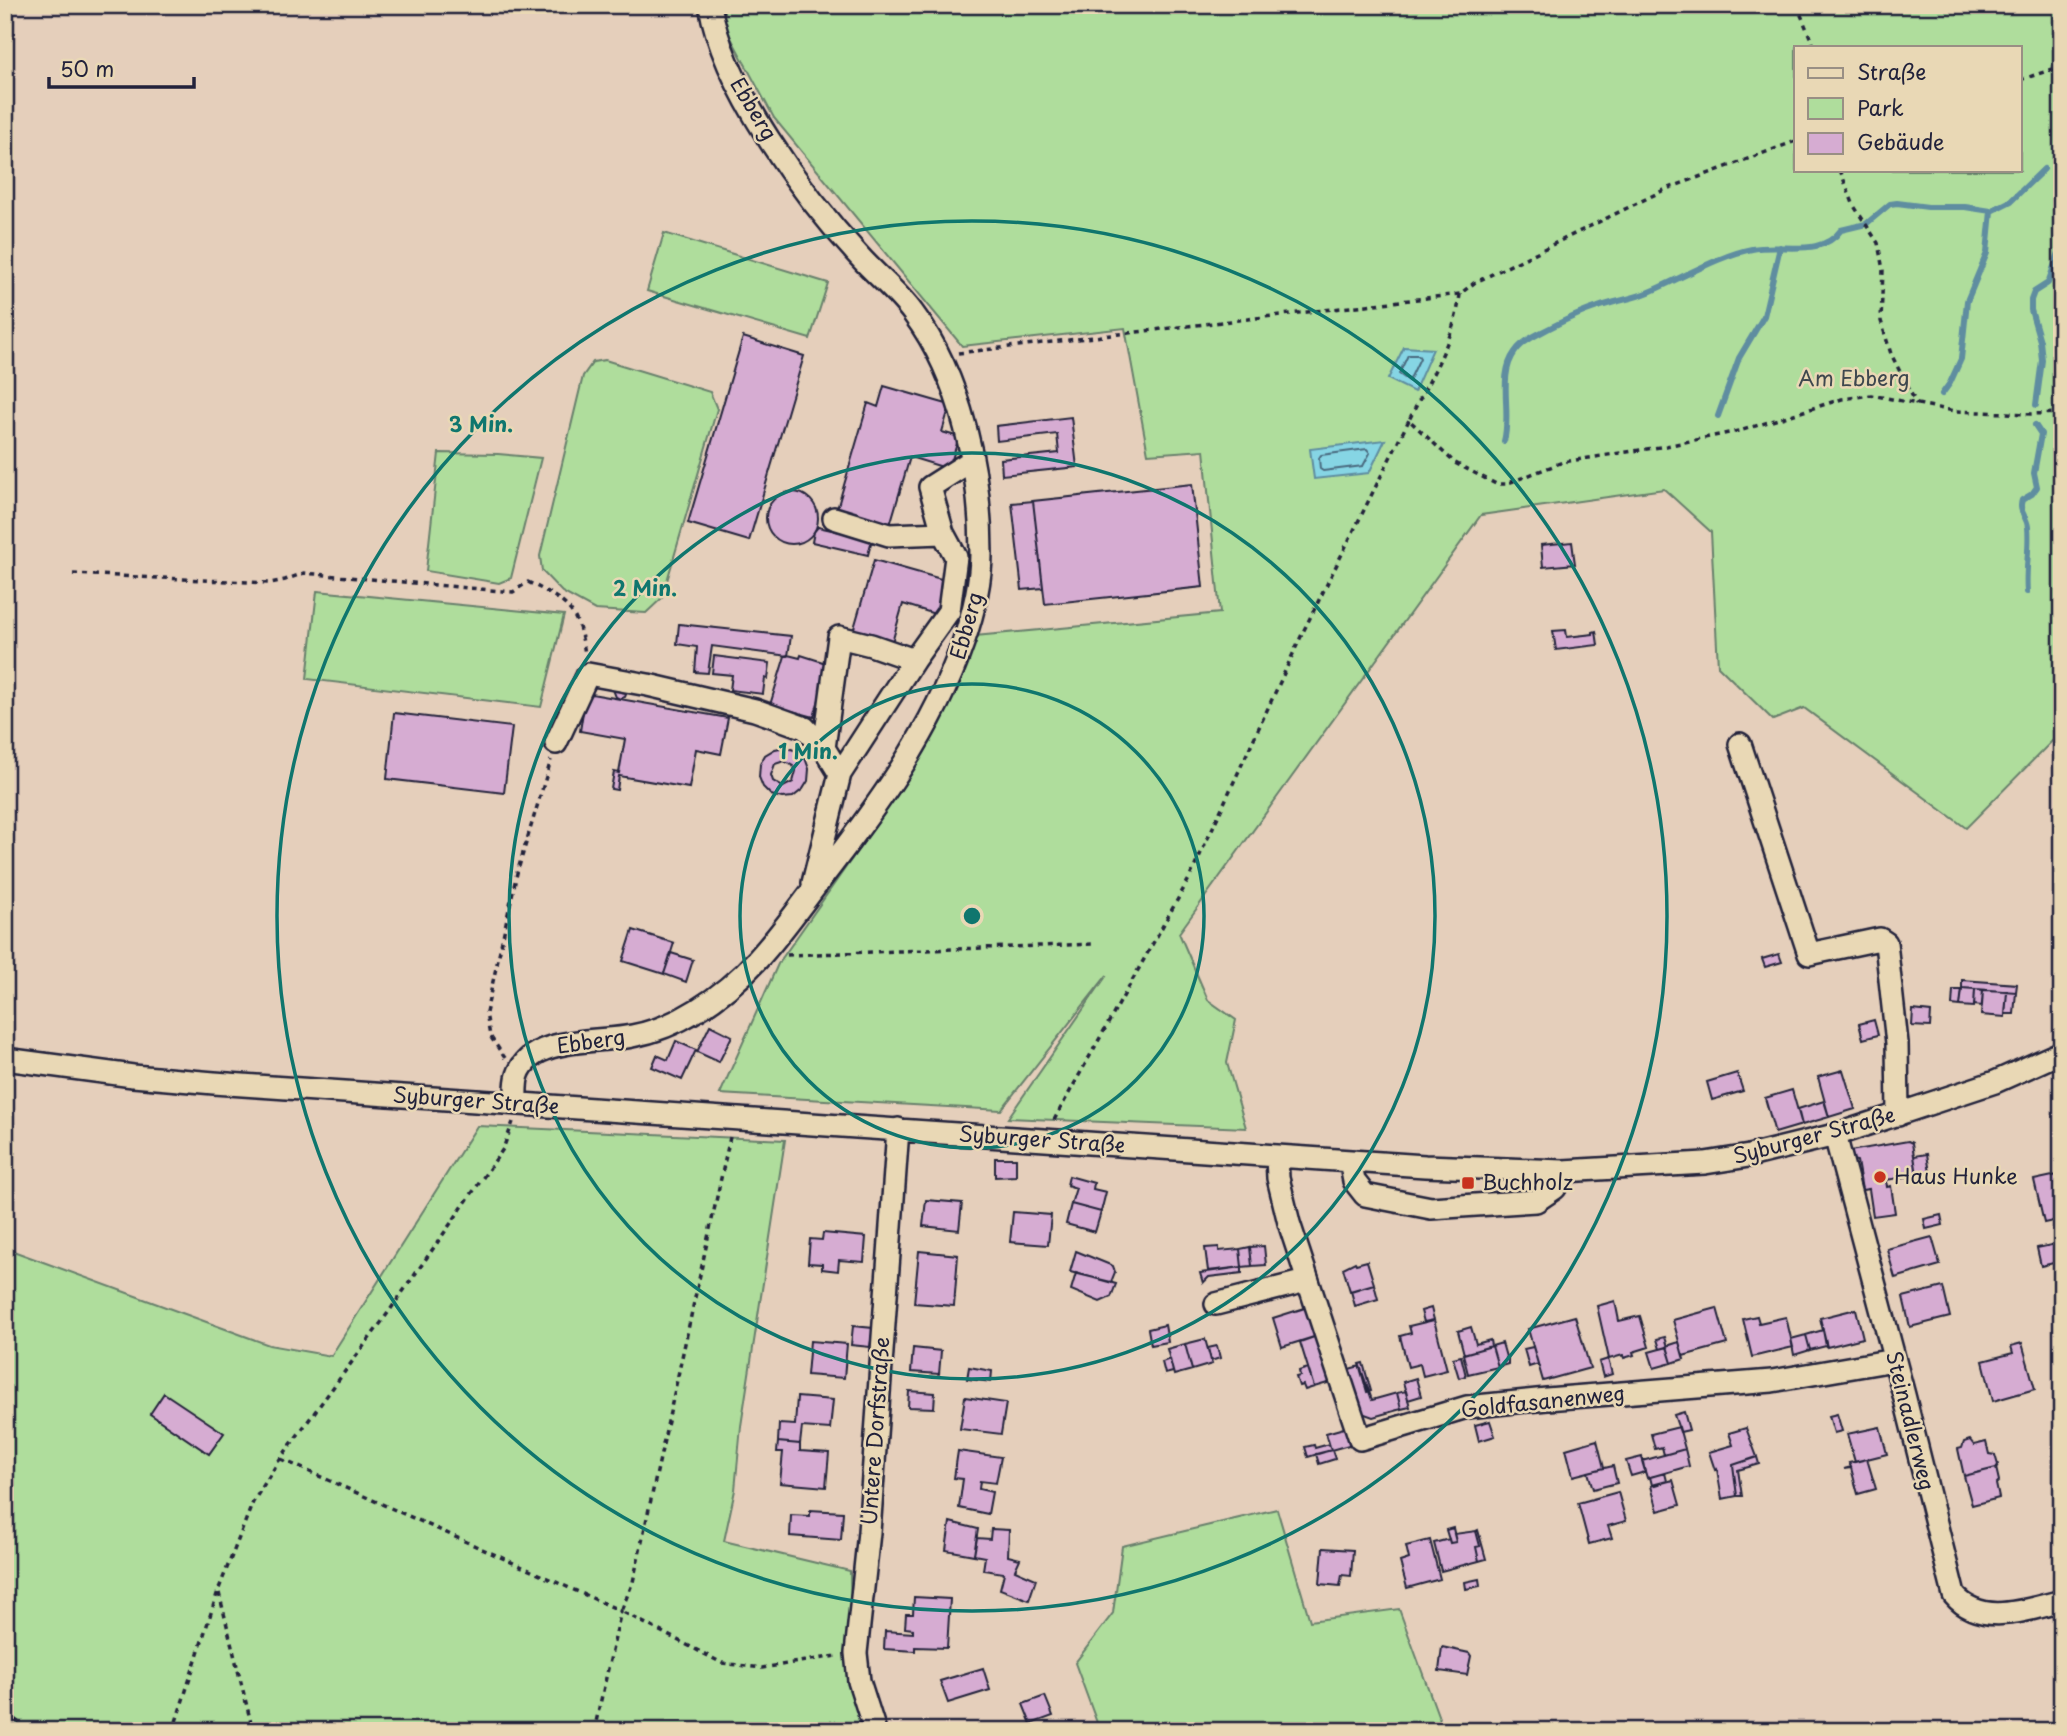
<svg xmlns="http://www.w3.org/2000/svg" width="2067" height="1736" font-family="'Playpen Sans',sans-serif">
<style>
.green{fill:#afdd9c;stroke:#68806c;stroke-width:2;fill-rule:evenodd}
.water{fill:#86d5e4;stroke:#5e8da0;stroke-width:2}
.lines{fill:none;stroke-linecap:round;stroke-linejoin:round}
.shore{stroke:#4a6a7f;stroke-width:2}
.stream{stroke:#5e8da0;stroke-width:6}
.building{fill:#d6acd2;stroke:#22223b;stroke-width:2;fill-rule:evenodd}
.minor-casing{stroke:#22223b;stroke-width:26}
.path{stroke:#22223b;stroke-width:3.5;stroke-dasharray:5 5;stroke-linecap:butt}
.minor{stroke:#e9d8b5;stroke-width:21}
.ring{fill:none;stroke:#0f766e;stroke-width:3.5}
.poi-dot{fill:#c8321e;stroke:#e9d8b5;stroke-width:2.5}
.labels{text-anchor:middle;stroke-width:5;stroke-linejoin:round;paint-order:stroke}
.street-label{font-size:21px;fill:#22223b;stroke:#e9d8b5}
.park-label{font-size:21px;fill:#3e474e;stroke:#e9d8b5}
.poi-label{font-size:21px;fill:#22223b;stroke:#e9d8b5;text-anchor:start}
.centre{fill:#0f766e;stroke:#e9d8b5;stroke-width:3.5}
.ring-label{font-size:21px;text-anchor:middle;font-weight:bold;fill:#0f766e;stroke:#e9d8b5;stroke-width:5;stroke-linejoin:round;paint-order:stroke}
</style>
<rect width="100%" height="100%" fill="#e5cfbb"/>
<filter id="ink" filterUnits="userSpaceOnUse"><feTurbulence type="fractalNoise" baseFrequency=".0143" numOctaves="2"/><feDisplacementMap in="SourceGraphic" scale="14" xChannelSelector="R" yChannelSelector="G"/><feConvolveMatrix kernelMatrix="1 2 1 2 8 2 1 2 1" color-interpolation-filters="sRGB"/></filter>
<g filter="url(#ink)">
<path class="green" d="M719,5H2062L2061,732L1966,828L1804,708L1773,720L1718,666L1711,532L1664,489L1481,515L1179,933L1208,1000L1236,1020L1227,1063L1246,1128L1008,1118L1107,975L1001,1110L720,1094L778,964L910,776L975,636L1220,613L1204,450L1148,454L1125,328L962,346L774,118L722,21ZM1796,47H2020V170H1796Z
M664,233L828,283L810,339L647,291Z
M605,360L710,392L717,409L662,598L646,613L595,610L562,592L542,571L540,556L583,376L593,362Z
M439,453L498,454L541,458L511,578L499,583L426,571Z
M317,591L564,615L541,707L307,679Z
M477,1126L785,1140L741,1426L735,1490L724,1541L850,1571L852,1682L867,1731H5V1248L269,1345L331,1356Z
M1277,1509L1310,1621L1399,1609L1442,1726L1459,1731H1100L1075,1663L1113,1613L1122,1546Z"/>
<path class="water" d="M1404,347L1433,349L1414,392L1388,379Z
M1385,440L1369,473L1314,479L1310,449Z"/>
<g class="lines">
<path class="shore" d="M1408,355H1418L1420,358L1409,381L1399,374Z
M1367,449L1370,453L1363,466L1323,471L1320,469L1319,458L1321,455Z"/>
<path class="stream" d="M1942,394L1950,383L1961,359L1967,301L1987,253L1991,211
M2036,405L2042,360L2040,341L2031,310V300L2034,292L2048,283L2062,244
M1718,416L1739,358L1764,316L1780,247
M1504,441C1512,413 1497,376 1515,352C1520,344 1532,337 1540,333C1559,323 1578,313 1598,307C1615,301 1633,299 1649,292C1680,279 1720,255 1752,249C1782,243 1821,258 1841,230L1866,224L1890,204L1897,203L1928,207H1965L1991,211L2011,201L2044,169
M2027,592C2025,570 2030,548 2028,527C2027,516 2018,512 2022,500L2032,494L2037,487L2034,473L2041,434L2035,425"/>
</g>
<path class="building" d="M743,337L804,356L749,541L688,523Z
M884,386L950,405L942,432L959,437L949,469L910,457L890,525L837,509L868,403L878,407Z
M1071,417L1077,467L1002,475L1001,459L1059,453L1057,434L997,441L996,426Z
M1192,484L1203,587L1045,604L1033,501Z
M766 518a26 26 0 1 1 52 0a26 26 0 1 1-52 0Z
M1033,501L1043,588L1022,590L1012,503Z
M818,527L872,539L868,555L812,542L814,532Z
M1572,542L1575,564L1543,567L1541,545Z
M874,560L948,581L938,615L903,604L891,646L852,635Z
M679,624L791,636L788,656L712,646L708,673L695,672L697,647L677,644Z
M1566,630L1567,637L1593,634V632L1596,631L1598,645L1556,650L1553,631Z
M788,655L800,658L801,655L829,664L814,717L770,705L785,656Z
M714,656L770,663L768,679L765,678L763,694L730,690L732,675L712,673Z
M616,687L626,688L627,692L625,697L620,699L616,697L614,692Z
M586,693L728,718L721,754L696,749L689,788L619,776L617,790L611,789L614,772L619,773L625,739L580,731Z
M394,713L512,727L504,793L387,779Z
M785,747L797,751L805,758L809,769L808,781L803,789L793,797L782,798L771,795L763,787L759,777L760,764L765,755L775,749ZM784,761L793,766L796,771L793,782L783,787L773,781L771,775L775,764Z
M633,930L674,943L664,974L623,961Z
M671,953L693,960L686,982L664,974Z
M1779,954L1782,962L1765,967L1762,959Z
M1962,980L2017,984L2016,992L1962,988Z
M1962,988L1975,989L1974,1007L1960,1006Z
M1975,989L1983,990L1982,1006L1974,1005Z
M1953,990H1962L1960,1006L1952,1005Z
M1983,990L2007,991L2005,1017L1981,1015Z
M2007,992H2016L2014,1014H2005Z
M1913,1010L1931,1012L1930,1027L1912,1026Z
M1874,1020L1878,1035L1863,1039L1859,1024Z
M710,1025L732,1036L719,1062L697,1052Z
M676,1041L696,1050L682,1080L652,1067L657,1055L668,1060Z
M1843,1070L1855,1109L1829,1117L1818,1077Z
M1737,1073L1743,1091L1712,1100L1707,1082Z
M1792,1090L1802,1125L1775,1133L1765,1098Z
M1824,1101L1829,1117L1802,1125L1798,1109Z
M1908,1141L1912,1143L1917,1175L1886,1180L1887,1187L1891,1186L1895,1213L1873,1216L1869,1189L1862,1190L1857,1161L1852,1160L1850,1151Z
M1927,1154L1930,1173L1917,1175L1914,1156Z
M995,1158H1016V1176L995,1177Z
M2062,1174V1219L2044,1223L2034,1180Z
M1069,1176L1094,1183L1093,1189L1106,1192L1101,1212L1071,1204L1076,1188L1067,1185Z
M926,1200L962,1203L959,1230L923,1226Z
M1071,1204L1101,1212L1095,1232L1066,1224Z
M1013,1212L1051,1215L1048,1245L1010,1242Z
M1941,1215L1943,1225L1926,1229L1924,1219Z
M823,1233L866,1237L864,1262L839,1260L838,1271L822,1269V1264L808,1263L810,1239L822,1240Z
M1932,1237L1940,1265L1895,1278L1887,1249Z
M2061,1243L2062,1261L2041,1266L2037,1248Z
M1264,1246L1266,1265L1252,1266L1250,1247Z
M1219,1247V1251L1240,1249L1242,1267L1208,1271L1205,1248Z
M1250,1247L1252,1266L1242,1267L1240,1249Z
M919,1251L958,1255L954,1306L914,1303Z
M1076,1251L1113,1266L1115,1272L1111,1282L1070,1272Z
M1367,1261L1374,1284L1350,1291L1343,1268L1355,1262L1356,1264Z
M1242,1267V1273L1209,1277L1203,1283L1200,1273Z
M1076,1273L1116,1284L1111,1297L1100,1302L1071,1290Z
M1374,1284L1378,1299L1355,1306L1351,1291Z
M1943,1287L1950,1317L1910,1327L1903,1297Z
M1615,1301L1619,1321L1640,1316L1649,1347L1633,1352L1634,1355L1624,1358L1623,1355L1609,1359L1597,1306Z
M1308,1307L1317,1336L1282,1347L1273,1318Z
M1431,1308L1434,1320L1424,1322L1421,1311Z
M1717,1308L1727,1344L1683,1356L1673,1320Z
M1856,1309L1863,1338L1827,1347L1820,1318Z
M1575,1316L1590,1368L1543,1381L1528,1329Z
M1757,1316L1759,1323L1786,1317L1793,1347L1752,1357L1743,1319Z
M1434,1320L1447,1370L1423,1376L1420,1364L1408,1367L1400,1336L1411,1333L1409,1326Z
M1165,1325L1168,1342L1151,1345L1148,1329Z
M853,1326L873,1328L870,1347L851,1345Z
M1471,1327L1476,1344L1490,1340L1491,1346L1464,1354L1458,1331Z
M1823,1330L1826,1346L1810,1350L1806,1335Z
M1806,1335L1810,1350L1794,1355L1791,1339Z
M1317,1336L1331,1382L1314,1387L1300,1342Z
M1665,1337L1668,1347L1660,1349L1657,1339Z
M1205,1339L1212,1364L1192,1370L1185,1344Z
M810,1341L847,1344L844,1378L807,1375Z
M1679,1342L1684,1359L1672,1363L1667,1346Z
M1502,1343L1506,1357L1508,1356V1364L1498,1367L1492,1346Z
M2022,1343L2035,1389L1993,1401L1983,1361L2013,1353L2011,1346Z
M1185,1344L1192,1370L1174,1375L1167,1349Z
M1217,1346L1220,1358L1211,1361L1208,1348Z
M1492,1346L1498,1367L1468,1374L1463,1354Z
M1533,1347L1538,1364L1529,1367L1524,1349Z
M1667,1347L1672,1363L1654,1368L1649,1352Z
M913,1348L941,1351L939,1374L911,1372Z
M1461,1356L1466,1376L1459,1378L1453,1358Z
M1170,1359L1173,1372L1165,1374L1162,1362Z
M1608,1359L1612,1374L1603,1377L1599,1362Z
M1363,1363L1371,1391L1367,1392L1359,1364Z
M1360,1366L1372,1400L1397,1393L1401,1409L1373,1417L1362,1413L1349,1369Z
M969,1367L992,1371L991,1382L967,1379Z
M1308,1368L1314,1387L1305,1390L1303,1385L1299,1386L1296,1377L1300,1376L1299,1371Z
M1416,1378L1421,1396L1408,1400L1403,1382Z
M909,1391L935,1393L934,1408L908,1407Z
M1406,1391L1410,1407L1401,1409L1397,1393Z
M164,1393L224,1433L209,1454L150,1414Z
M797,1397L833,1400L830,1429L802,1427L800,1444L778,1442L779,1424L795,1425Z
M965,1397L1006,1403L1001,1434L960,1429Z
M1684,1412L1689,1430L1680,1432L1674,1415Z
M1837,1414L1842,1431L1834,1433L1829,1416Z
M1490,1421L1495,1436L1479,1441L1475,1425Z
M1351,1426L1356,1443L1331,1450L1326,1433Z
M1679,1427L1685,1449L1664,1455L1662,1447L1655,1449L1651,1434Z
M1880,1427L1887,1454L1855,1462L1847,1434Z
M1746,1428L1757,1457L1733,1465L1737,1496L1722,1499L1717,1469L1715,1470L1709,1452L1733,1445L1729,1433Z
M1597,1440L1604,1468L1573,1476L1566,1449Z
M1970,1440L1974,1445L1986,1442L1989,1454L1995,1455L1998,1465L1996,1468L1964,1476L1958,1449L1962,1448L1964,1442Z
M778,1442L800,1444V1451L829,1453L826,1487L780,1483L783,1452H777Z
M1329,1444L1331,1450L1308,1457L1305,1447L1314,1445L1315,1448Z
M1685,1449L1689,1466L1647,1478L1642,1461Z
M1332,1450L1335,1459L1319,1464L1316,1454Z
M958,1451L1001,1457L996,1483L980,1481L979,1489L992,1492L988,1514L959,1508L963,1479L954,1478Z
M1642,1457L1645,1472L1631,1476L1626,1461Z
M1757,1457L1759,1464L1738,1470L1742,1496H1737L1733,1465Z
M1867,1459L1876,1489L1858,1494L1851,1468L1844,1469L1851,1467L1849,1463Z
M1613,1466L1617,1483L1593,1489L1588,1472Z
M1996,1468L1999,1481L1996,1484L1999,1498L1972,1505L1964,1476Z
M1665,1473L1667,1481L1652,1485L1650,1477Z
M1673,1480L1680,1505L1658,1511L1651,1486Z
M1618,1492L1626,1521L1608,1526L1612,1538L1589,1544L1578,1503Z
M810,1510L843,1512L841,1540L790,1536L791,1515L810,1516Z
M950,1522L978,1529L974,1555L946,1550Z
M1453,1528L1456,1542L1450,1543L1446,1530Z
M991,1529L1009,1530L1008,1556L1020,1559L1015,1570L1036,1579L1029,1600L1000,1589L1004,1573L983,1570L985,1557L974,1555L977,1538L990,1539Z
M1478,1530L1486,1559L1479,1561L1476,1547L1480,1546L1476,1531Z
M1476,1531L1480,1546L1476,1547L1479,1561L1441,1571L1434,1543L1449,1539L1450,1543L1456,1542L1454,1534Z
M1430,1540L1440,1579L1407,1588L1400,1562L1409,1559L1406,1546Z
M1323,1548L1353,1550L1351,1576L1342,1575L1340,1586L1320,1584Z
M1479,1579L1480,1586L1466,1589L1465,1582Z
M914,1597L950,1599L947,1648L915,1647V1651L884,1649L885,1631L913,1633V1629L905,1628L906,1614H913Z
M1442,1647L1469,1653L1471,1656L1467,1675L1439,1671Z
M983,1668L990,1690L948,1703L940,1681Z
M1045,1696L1053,1716L1031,1724L1023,1704Z"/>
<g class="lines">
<g class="minor-casing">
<path id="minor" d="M834,518L889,535L943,533L956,557L949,611L914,660
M943,533L930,487L971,461
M556,743L588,674L648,685L755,710L805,728L824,748L840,774L813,883
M1740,744L1809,954L1880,939L1886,943L1897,1043L1898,1115
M824,748L839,637L871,645L914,660L840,774
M5,1059L133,1076L214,1083L1277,1156L1425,1166L1563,1171L1705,1163L1749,1156L1835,1135L1995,1082L2062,1052
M516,1103C516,1094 515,1084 518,1075C531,1035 600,1043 632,1036C654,1032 678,1022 697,1010C751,977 781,932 818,883C876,808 932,733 963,643C973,614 981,585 981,554C981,474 962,378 913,313C898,292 877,276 860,257C804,197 723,87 710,5
M1835,1135L1904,1395L1954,1595C1981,1627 2026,1610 2062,1601
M1277,1156L1278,1178L1289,1223L1360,1439L1467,1407L1547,1399L1772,1381L1894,1360
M1350,1161L1354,1181L1365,1195L1431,1208L1536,1201L1555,1188L1563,1171
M1216,1304L1306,1281
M875,1731L859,1681L856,1653L869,1532L898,1129"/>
</g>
<path class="path" d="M1797,5L1814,47
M2020,80L2062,66
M1840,170L1854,206L1878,243L1883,270L1881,321L1891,354L1917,405
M1460,294C1455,339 1429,380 1409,420L1455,463L1496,484H1506L1563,462L1666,446L1743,430L1842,399L1871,395L1954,411L2031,414L2062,413
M958,353L1460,294L1474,283L1664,190L1796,141
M73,574L270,583L285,580L304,573L513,592L528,582C568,602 578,609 585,654
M787,955L1095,944
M505,1058L490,1036L486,1013L517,873L551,760
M1054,1120L1189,879L1304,630L1409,420
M730,1137L633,1582L621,1611L722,1663L762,1668L836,1656
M281,1459L621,1611L594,1731
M219,1593L253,1731
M5,1717L14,1719L31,1731
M173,1731L218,1591L253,1502L280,1459L383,1320L503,1149L513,1122"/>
<use href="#minor" class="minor"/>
</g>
</g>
<g class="ring">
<circle cx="972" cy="916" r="232"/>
<circle cx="972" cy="916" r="463"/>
<circle cx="972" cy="916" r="695"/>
</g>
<g class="poi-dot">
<circle cx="1880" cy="1177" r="7"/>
<rect x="1461" y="1176" width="14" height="14" rx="3.5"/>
</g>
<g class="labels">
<g class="street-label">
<text transform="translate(753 109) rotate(59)" y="7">Ebberg</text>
<text transform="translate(967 626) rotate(-74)" y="7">Ebberg</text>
<text transform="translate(591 1042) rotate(-8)" y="7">Ebberg</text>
<text transform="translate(476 1101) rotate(4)" y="7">Syburger Straße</text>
<text transform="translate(1814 1136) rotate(-15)" y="7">Syburger Straße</text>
<text transform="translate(1042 1140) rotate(4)" y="7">Syburger Straße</text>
<text transform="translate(1543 1402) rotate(-6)" y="7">Goldfasanenweg</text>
<text transform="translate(1910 1421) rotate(76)" y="7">Steinadlerweg</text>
<text transform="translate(876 1431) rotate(-86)" y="7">Untere Dorfstraße</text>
</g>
<g class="park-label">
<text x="1854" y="386">Am Ebberg</text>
</g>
<g class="poi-label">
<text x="1894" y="1184">Haus Hunke</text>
<text x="1482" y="1190">Buchholz</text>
</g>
</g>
<circle cx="972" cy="916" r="10" class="centre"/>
<g class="ring-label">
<text x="481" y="432">3 Min.</text>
<text x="645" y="596">2 Min.</text>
<text x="808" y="759">1 Min.</text>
</g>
<rect width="2067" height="1736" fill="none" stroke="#e9d8b5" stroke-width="28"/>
<rect x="14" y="14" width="2039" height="1708" fill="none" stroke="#22223b" stroke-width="2.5" filter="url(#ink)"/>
<rect x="1794" y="46" width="228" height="126" fill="#e9d8b5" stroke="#998f84" stroke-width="2"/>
<rect x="1808" y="68" width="35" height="10" fill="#e9d8b5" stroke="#998f84" stroke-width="2"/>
<text x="1857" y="80" font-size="21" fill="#22223b">Straße</text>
<rect x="1808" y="98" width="35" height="21" fill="#afdd9c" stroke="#998f84" stroke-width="2"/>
<text x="1857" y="116" font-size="21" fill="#22223b">Park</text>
<rect x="1808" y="133" width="35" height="21" fill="#d6acd2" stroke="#998f84" stroke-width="2"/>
<text x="1857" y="150" font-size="21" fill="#22223b">Gebäude</text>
<path d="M49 77v10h145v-10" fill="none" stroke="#22223b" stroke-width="3.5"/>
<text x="60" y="77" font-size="21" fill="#22223b" stroke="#e9d8b5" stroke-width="5" paint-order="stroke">50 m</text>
</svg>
